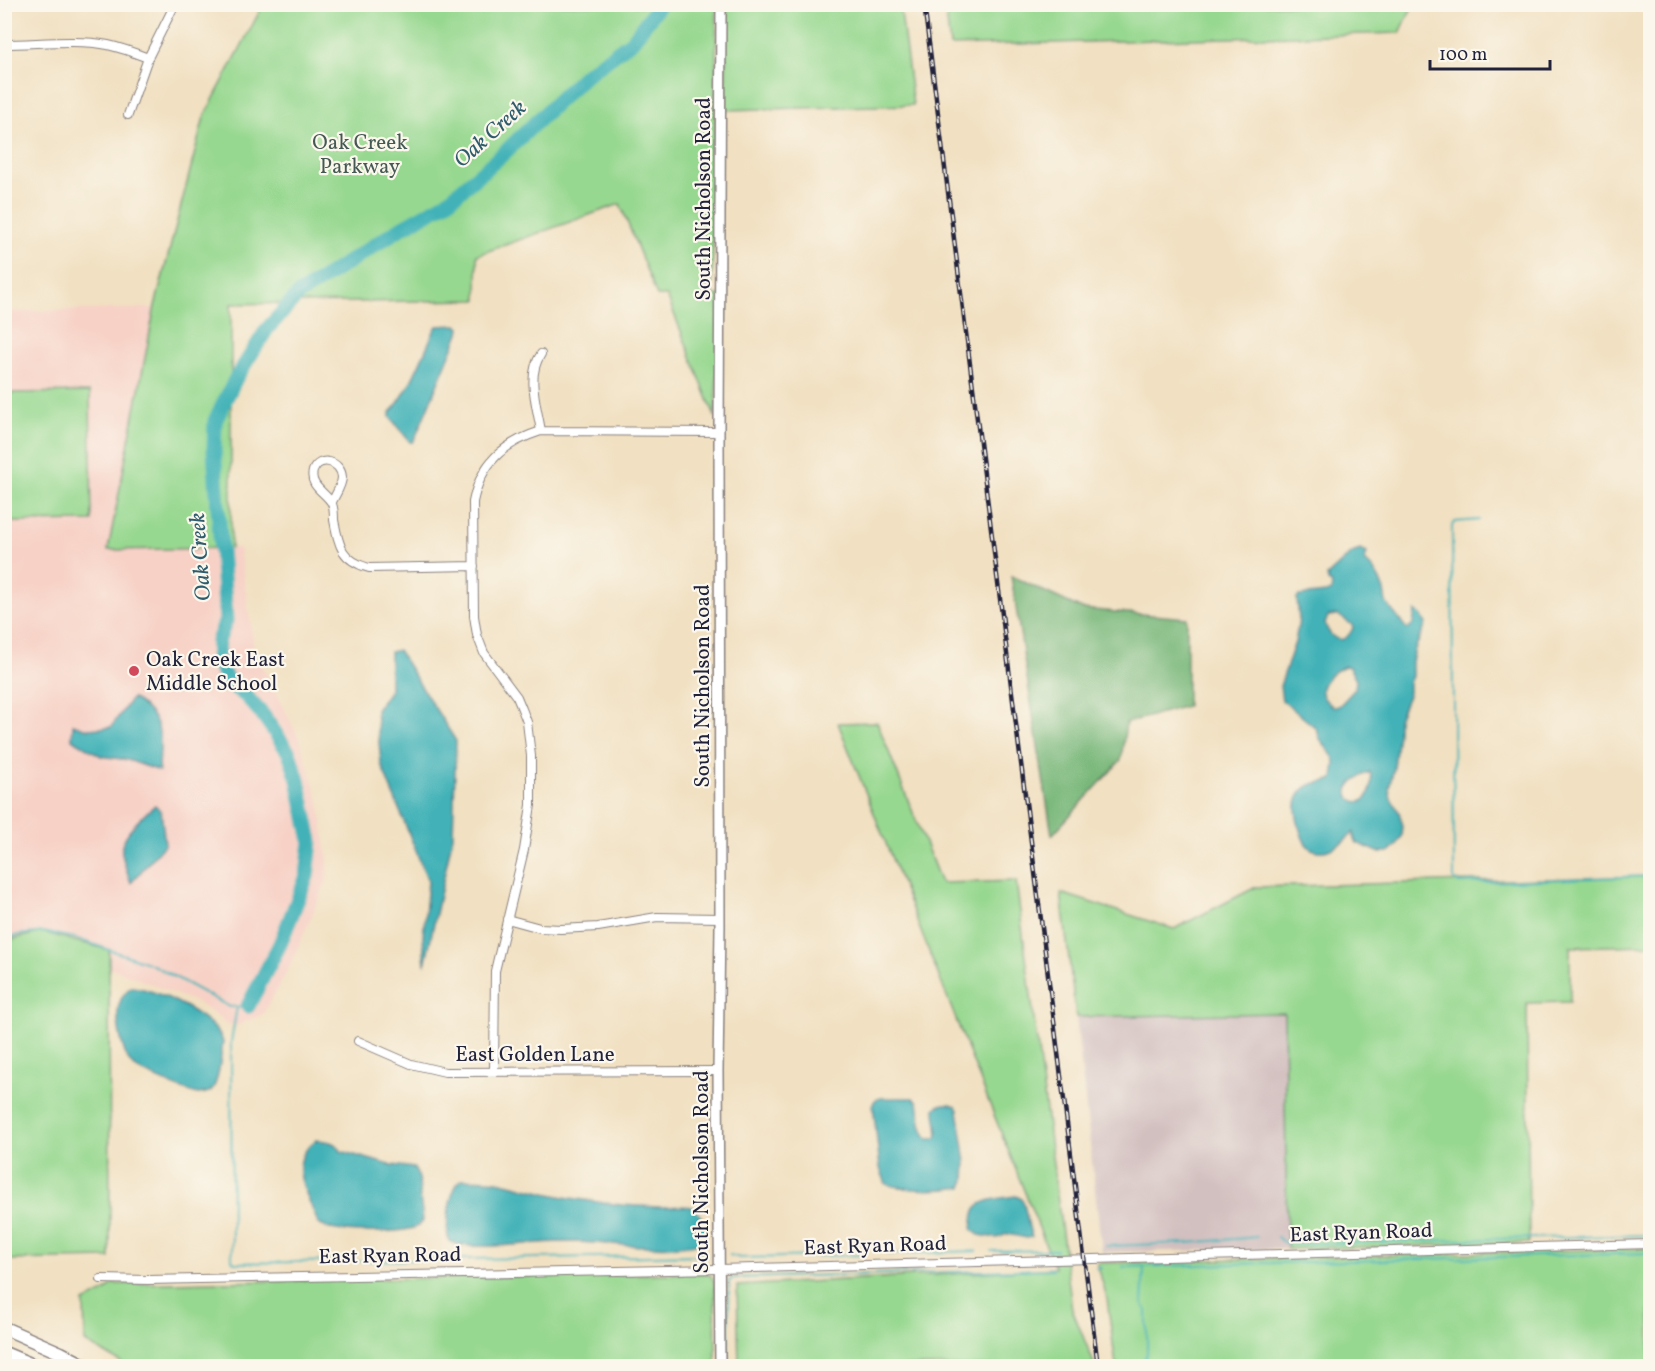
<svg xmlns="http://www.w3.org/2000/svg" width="1655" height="1371" font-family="Vollkorn,serif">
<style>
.built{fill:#f7d1c6}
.industrial{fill:#d2bfbf}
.green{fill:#97d890;stroke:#5c7d66;stroke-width:1.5}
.forest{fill:#79b87a;stroke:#4e6d5a;stroke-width:1.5}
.water{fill:#42b2b8;stroke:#326a7a;stroke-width:1.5;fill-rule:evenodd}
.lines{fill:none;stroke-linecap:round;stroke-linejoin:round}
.stream{stroke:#42b2b8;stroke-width:2}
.river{stroke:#42b2b8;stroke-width:15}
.minor-casing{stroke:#8a817e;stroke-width:10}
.tertiary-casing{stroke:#8a817e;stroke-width:12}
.primary-casing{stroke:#8a817e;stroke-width:15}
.minor{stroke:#fff;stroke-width:8}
.tertiary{stroke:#fff;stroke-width:9}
.primary{stroke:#fff;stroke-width:12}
.rail-casing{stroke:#22223b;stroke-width:4.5}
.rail{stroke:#fbf7ec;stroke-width:2;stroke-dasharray:7;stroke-linecap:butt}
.poi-dot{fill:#d1495b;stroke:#fbf7ec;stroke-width:2}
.labels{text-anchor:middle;stroke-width:4.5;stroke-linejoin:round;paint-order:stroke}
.park-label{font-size:21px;fill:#455954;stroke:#fbf7ec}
.street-label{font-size:21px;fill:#22223b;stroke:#fbf7ec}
.poi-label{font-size:21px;fill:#22223b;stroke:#fbf7ec;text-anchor:start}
.water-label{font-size:22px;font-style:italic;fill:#2f5c6d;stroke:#fbf7ec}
</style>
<rect width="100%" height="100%" fill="#fbf7ec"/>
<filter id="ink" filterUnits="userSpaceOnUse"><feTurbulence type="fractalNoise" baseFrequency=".0167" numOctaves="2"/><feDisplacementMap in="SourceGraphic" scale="12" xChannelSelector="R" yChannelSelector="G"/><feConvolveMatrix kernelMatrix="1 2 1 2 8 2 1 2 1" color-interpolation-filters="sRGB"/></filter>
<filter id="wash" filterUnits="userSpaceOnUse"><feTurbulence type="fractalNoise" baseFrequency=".008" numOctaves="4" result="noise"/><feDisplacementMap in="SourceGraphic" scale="24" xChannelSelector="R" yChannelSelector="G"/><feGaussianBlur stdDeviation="1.35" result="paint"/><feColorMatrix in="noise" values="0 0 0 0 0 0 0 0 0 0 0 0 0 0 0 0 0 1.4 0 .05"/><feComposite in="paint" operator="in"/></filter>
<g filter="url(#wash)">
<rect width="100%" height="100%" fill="#f1e0c1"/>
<path class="built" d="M154,308L108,550L239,548L255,653L300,740L319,801L328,861L327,880L289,968L263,1014L239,1025H230L198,1003L109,967V950L42,932L5,941L4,312Z"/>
<path class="industrial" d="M1284,1013L1287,1249L1102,1252L1076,1017Z"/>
<path class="green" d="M263,5H717L712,295H721L715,417L667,296H657L620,204L477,255V300L231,304V548L108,550L155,306L204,117Z
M727,5H900L913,105L725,110Z
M945,5V4L1413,5L1400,33L950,46Z
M90,392L92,521L9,522L8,393Z
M877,722L941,883L1016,881L1072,1309L1095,1366H739L737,1286L1055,1268L838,723Z
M1650,876V945L1570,947V1002L1527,1003L1529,1243L1287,1249L1284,1013L1076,1017L1061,893L1174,929L1256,887Z
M42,932L109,950L110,1258L5,1260V941Z
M1650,1248V1366H1116L1107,1299L1097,1263Z
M703,1273C712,1274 714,1279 715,1287L716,1366H127L85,1342L84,1302L106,1291L113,1284Z"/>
<path class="forest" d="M1011,576L1082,609L1187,618V706L1126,723L1121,760L1052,835Z"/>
<path class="water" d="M457,325L460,328L459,333L416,436L413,442H410L390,417V412C408,396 424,352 435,329L437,326Z
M1360,550L1367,553L1364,561C1373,566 1380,579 1383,588C1385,592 1385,598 1386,602C1388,606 1404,625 1407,629L1413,624L1415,611L1422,616L1426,624L1415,649L1412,661V676L1409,683V693L1398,719V732L1394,768L1389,788L1391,798L1399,812L1403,826L1402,836L1397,845L1389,852H1378L1357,843L1354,838V832C1345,842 1323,859 1309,847C1301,841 1296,817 1296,807C1296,801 1299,794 1303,790C1314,779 1323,785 1333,779L1335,762L1334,758L1320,739L1316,728L1282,700L1280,686L1295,642L1299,620L1297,599L1299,596L1326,593L1331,591L1332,585L1328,581L1327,576L1352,553ZM1338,615L1352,625L1353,628C1344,647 1331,640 1325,624L1328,616ZM1345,666L1349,667L1356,679L1355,689L1339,706L1334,707C1330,704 1325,701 1323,696C1317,683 1335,670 1345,666ZM1370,772C1373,778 1371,783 1370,790C1365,817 1323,791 1370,772Z
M398,650L456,741L453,835L425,965L423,937L428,881L381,764L376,710L390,690V652Z
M132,698C166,719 160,736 159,771L128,760L101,756L72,739L73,724L88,729L111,727Z
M155,805L161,811L165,844L131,883C128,874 120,855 122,846C125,831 144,815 155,805Z
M131,987C155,988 216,1017 223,1042C221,1054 219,1083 211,1091C207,1093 202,1094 198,1094C185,1091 138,1072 131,1064C122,1053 114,1015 120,1002C122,996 126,991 131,987Z
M881,1098H913L918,1102C921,1116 919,1127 928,1139H932L937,1138C940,1131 934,1117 935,1108C942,1103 948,1102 956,1106L958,1110L966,1162L965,1180L962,1187C938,1191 909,1191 886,1184L880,1168L873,1104L875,1100Z
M316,1140C326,1141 336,1141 341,1151L386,1164L414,1168L419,1178L420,1198L423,1220C421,1223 419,1225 416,1227C401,1234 329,1235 318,1223C308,1194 284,1164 316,1140Z
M462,1179C475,1180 489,1179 502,1182C520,1186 537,1192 555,1195C577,1200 600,1202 623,1205C638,1206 653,1207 668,1207C675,1207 684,1205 691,1207C701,1210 711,1233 702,1241C688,1252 600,1243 580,1242C566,1242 552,1242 539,1243C517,1244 468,1251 449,1241C445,1227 449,1188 462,1179Z
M1016,1196L1022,1199C1027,1211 1027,1224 1032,1237L1027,1238L1007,1234L997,1238L979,1235L972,1230C974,1212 972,1205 991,1200C1000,1198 1007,1197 1016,1196Z"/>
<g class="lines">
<path class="stream" d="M1479,520L1454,522L1452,526L1454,879L1459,883L1650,876
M4,939L18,935L44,932L75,938L151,964L230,1007L248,1006
M237,1007L231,1042L232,1260L235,1263L707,1255
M1277,1237L1283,1242L1297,1244L1650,1235
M1106,1246L1187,1243L1257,1237
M991,1251L1057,1250
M887,1254L977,1251
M730,1255L740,1258L861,1255
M1123,1267L1650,1253
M1096,1268H1102
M728,1366L729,1281L733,1278L1053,1269
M1142,1366L1147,1353V1311L1142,1303L1144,1267"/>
<path class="river" d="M248,1006L280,944L307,876L311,841L298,780L289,753L263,715L246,696L229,683L217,662L218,641L226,620L214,450L215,421L236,378L267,329L299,294L401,228L447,202L503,154L583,77L632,41L660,4"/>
</g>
</g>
<g filter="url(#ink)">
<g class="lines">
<g class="minor-casing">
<path id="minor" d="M4,44C38,44 75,39 108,45C122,48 135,53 148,58
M128,115L148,58L175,4
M541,354C526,376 537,406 541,431
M332,502C335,495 342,486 342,477C341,461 319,455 313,471C309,486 325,492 331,502C334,506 334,514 334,520C339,546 341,560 369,568L474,566
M507,919L540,928L561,929L598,927L657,917L720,918
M358,1041L411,1064L445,1072L718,1071
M494,1072L495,971L524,850L531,805V756L527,722L522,709L517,697L484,653L477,635L474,616L473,502C481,463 503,443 541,431L719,432
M101,1279L148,1280L719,1269L1650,1244"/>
</g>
<g class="tertiary-casing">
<path id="tertiary" d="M720,1366L718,1071L720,926L719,432L721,4"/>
</g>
<g class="primary-casing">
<path id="primary" d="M4,1328L61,1353L86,1366
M4,1353L35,1366"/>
</g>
<use href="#minor" class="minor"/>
<use href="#tertiary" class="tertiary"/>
<use href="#primary" class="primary"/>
<g class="rail-casing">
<path id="rail" d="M924,4L1098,1366"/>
</g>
<use href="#rail" class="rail"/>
</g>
</g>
<circle class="poi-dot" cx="134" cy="671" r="6"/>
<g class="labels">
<g class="park-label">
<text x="360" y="149">Oak Creek<tspan x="360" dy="24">Parkway</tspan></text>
</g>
<g class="street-label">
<text transform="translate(703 199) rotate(-90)" y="7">South Nicholson Road</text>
<text transform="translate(702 686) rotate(-90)" y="7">South Nicholson Road</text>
<text x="535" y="1061">East Golden Lane</text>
<text transform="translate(701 1172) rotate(-90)" y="7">South Nicholson Road</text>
<text transform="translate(1361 1232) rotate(-2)" y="7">East Ryan Road</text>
<text transform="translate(875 1245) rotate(-2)" y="7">East Ryan Road</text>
<text transform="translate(390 1255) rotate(-1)" y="7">East Ryan Road</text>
</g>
<g class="poi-label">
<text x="146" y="666">Oak Creek East<tspan x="146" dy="24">Middle School</tspan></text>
</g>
<g class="water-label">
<text transform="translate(489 133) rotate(-42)" y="8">Oak Creek</text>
<text transform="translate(199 557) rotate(-94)" y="8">Oak Creek</text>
</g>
</g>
<rect width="1655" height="1371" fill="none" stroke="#fbf7ec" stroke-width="24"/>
<path d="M1430 60v9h120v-9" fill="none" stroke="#22223b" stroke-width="3"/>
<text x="1439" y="60" font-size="18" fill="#22223b" stroke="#fbf7ec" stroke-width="4.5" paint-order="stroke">100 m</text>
</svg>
